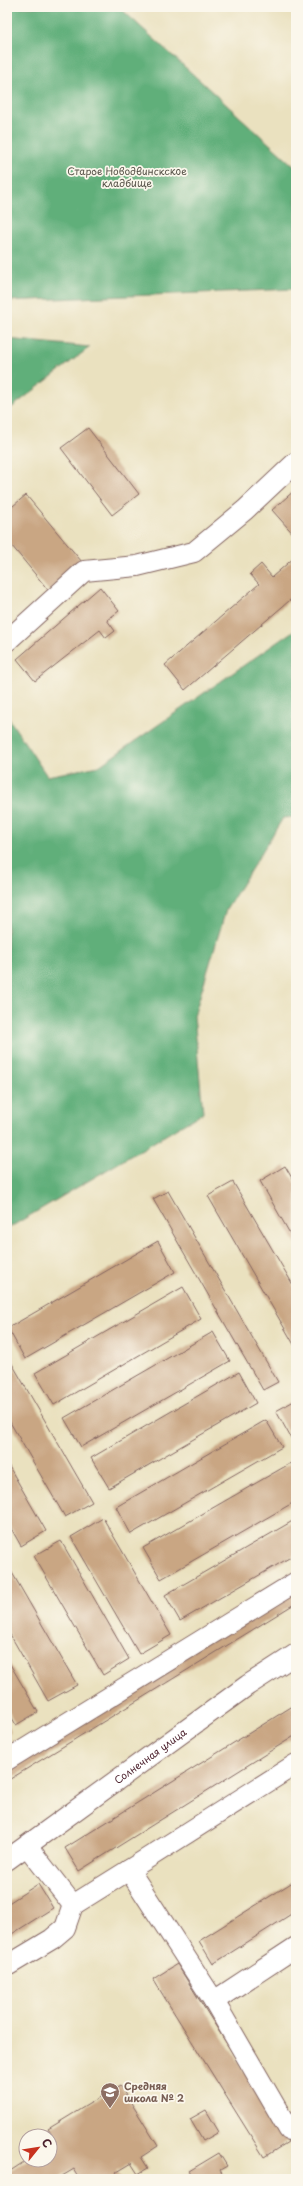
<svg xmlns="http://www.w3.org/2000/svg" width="303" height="2186" font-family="'Playpen Sans',sans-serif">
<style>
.forest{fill:#60af7a;stroke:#556752}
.building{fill:#c9a683}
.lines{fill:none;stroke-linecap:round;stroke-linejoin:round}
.minor-casing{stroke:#82635f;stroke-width:22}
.minor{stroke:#fff;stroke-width:20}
.labels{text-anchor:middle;stroke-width:3.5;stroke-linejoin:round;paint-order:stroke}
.park-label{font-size:10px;fill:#575349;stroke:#fbf7ec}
.street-label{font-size:10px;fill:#4a1f2b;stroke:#fbf7ec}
.education-label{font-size:10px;font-weight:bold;fill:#785e54;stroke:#fbf7ec;text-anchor:start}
</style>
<rect width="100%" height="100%" fill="#fbf7ec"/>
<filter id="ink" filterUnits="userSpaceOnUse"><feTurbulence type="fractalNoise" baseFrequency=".025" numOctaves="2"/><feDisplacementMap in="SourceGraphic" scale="8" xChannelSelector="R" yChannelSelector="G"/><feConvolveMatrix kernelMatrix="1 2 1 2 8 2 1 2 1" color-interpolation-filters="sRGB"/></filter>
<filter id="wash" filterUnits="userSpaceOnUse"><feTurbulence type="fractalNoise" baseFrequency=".012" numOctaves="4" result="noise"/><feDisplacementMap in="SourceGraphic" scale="16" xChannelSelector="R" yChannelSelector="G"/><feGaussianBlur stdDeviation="0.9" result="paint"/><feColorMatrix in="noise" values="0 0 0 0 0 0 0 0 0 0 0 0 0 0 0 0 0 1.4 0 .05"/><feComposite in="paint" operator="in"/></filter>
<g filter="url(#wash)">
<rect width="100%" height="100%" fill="#eae1bf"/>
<path class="forest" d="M7,7H119L296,168V289L7,301Z
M7,339L90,347L7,411Z
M296,629V817L283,818L226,910L194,1016L203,1113L7,1229V716L47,776L99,766Z"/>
<g id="blocks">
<path class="building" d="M88,428L139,494L112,515L61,448Z
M295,490L296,491V537L272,510Z
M26,495L82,562L49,591L7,540V511Z
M296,556V595L185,690L165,665L259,584L250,574L261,564L272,577Z
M100,587L119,611L107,620L115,631L106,638L100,630L35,681L17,659Z
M285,1166L296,1185V1244L260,1181Z
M233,1182L296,1290V1348L208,1196Z
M168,1191L278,1382L263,1390L153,1199Z
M158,1241L175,1272L25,1359L8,1328Z
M183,1287L201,1319L54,1405L35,1373Z
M213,1332L230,1361L81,1447L64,1418Z
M7,1355L92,1502L65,1517L7,1417Z
M239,1372L256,1403L109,1488L91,1458Z
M294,1401L296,1404V1447L276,1411Z
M266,1420L282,1447L131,1534L116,1507Z
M7,1463L46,1531L21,1546L7,1521Z
M291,1463L296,1472V1501L161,1579L143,1548Z
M103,1518L171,1635L139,1654L71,1537Z
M296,1519V1554L180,1621L165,1595Z
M61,1541L129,1659L103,1675L34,1556Z
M7,1564L77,1685L48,1701L7,1629Z
M296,1585V1603L7,1781V1763Z
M7,1659L38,1712L16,1725L7,1709Z
M296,1704V1735L79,1871L65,1848Z
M7,1724L11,1731L7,1734Z
M296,1880V1911L213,1964L199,1941Z
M38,1884L53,1908L7,1937V1904Z
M177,1964L288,2142L264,2157L153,1979Z
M120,2085L158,2146L141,2157L148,2168L138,2174L131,2163L116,2172L121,2179H80L74,2169L57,2179H7V2173L27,2160H50V2146L56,2142L48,2129Z
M206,2110L219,2132L203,2141L190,2119Z
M219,2153L227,2166L220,2170L225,2179H194L189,2171Z"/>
</g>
</g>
<g filter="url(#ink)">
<use href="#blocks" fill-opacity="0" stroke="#82635f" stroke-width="1"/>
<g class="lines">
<g class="minor-casing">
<g id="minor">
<path d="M7,641L84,571L137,566L194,552L245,510L296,462"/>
<path d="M7,1760L296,1582"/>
<path d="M27,1846L73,1905L129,1870L214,2001L296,1947"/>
<path id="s1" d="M7,1860L248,1685L296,1654"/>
<path d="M129,1870L296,1764"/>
<path d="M7,1966L52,1939L65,1928L73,1905"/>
<path d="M214,2001L289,2130L296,2128"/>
</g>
</g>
<use href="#minor" class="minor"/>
</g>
</g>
<defs>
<g id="school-pin" transform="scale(1)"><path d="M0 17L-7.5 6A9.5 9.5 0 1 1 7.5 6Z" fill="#8d6e63" stroke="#fbf7ec"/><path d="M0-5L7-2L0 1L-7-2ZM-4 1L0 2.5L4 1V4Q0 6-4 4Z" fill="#fff"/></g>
</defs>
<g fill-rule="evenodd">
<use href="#school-pin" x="110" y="2092"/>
</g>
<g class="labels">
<g class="park-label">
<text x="127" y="175">Старое Новодвинскское<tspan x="127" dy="12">кладбище</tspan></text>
</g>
<g class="street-label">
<text dy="4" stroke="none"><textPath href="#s1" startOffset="177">Солнечная улица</textPath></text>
</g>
<g class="education-label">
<text x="124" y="2090">Средняя<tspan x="124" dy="12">школа № 2</tspan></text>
</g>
</g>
<rect width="303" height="2186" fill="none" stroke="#fbf7ec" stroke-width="24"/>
<g transform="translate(38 2148) rotate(60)"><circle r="19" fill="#fbf7ec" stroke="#b4a19f"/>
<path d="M0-3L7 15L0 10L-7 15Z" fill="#c8321e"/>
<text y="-6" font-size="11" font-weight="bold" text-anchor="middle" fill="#4a1f2b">С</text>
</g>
</svg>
